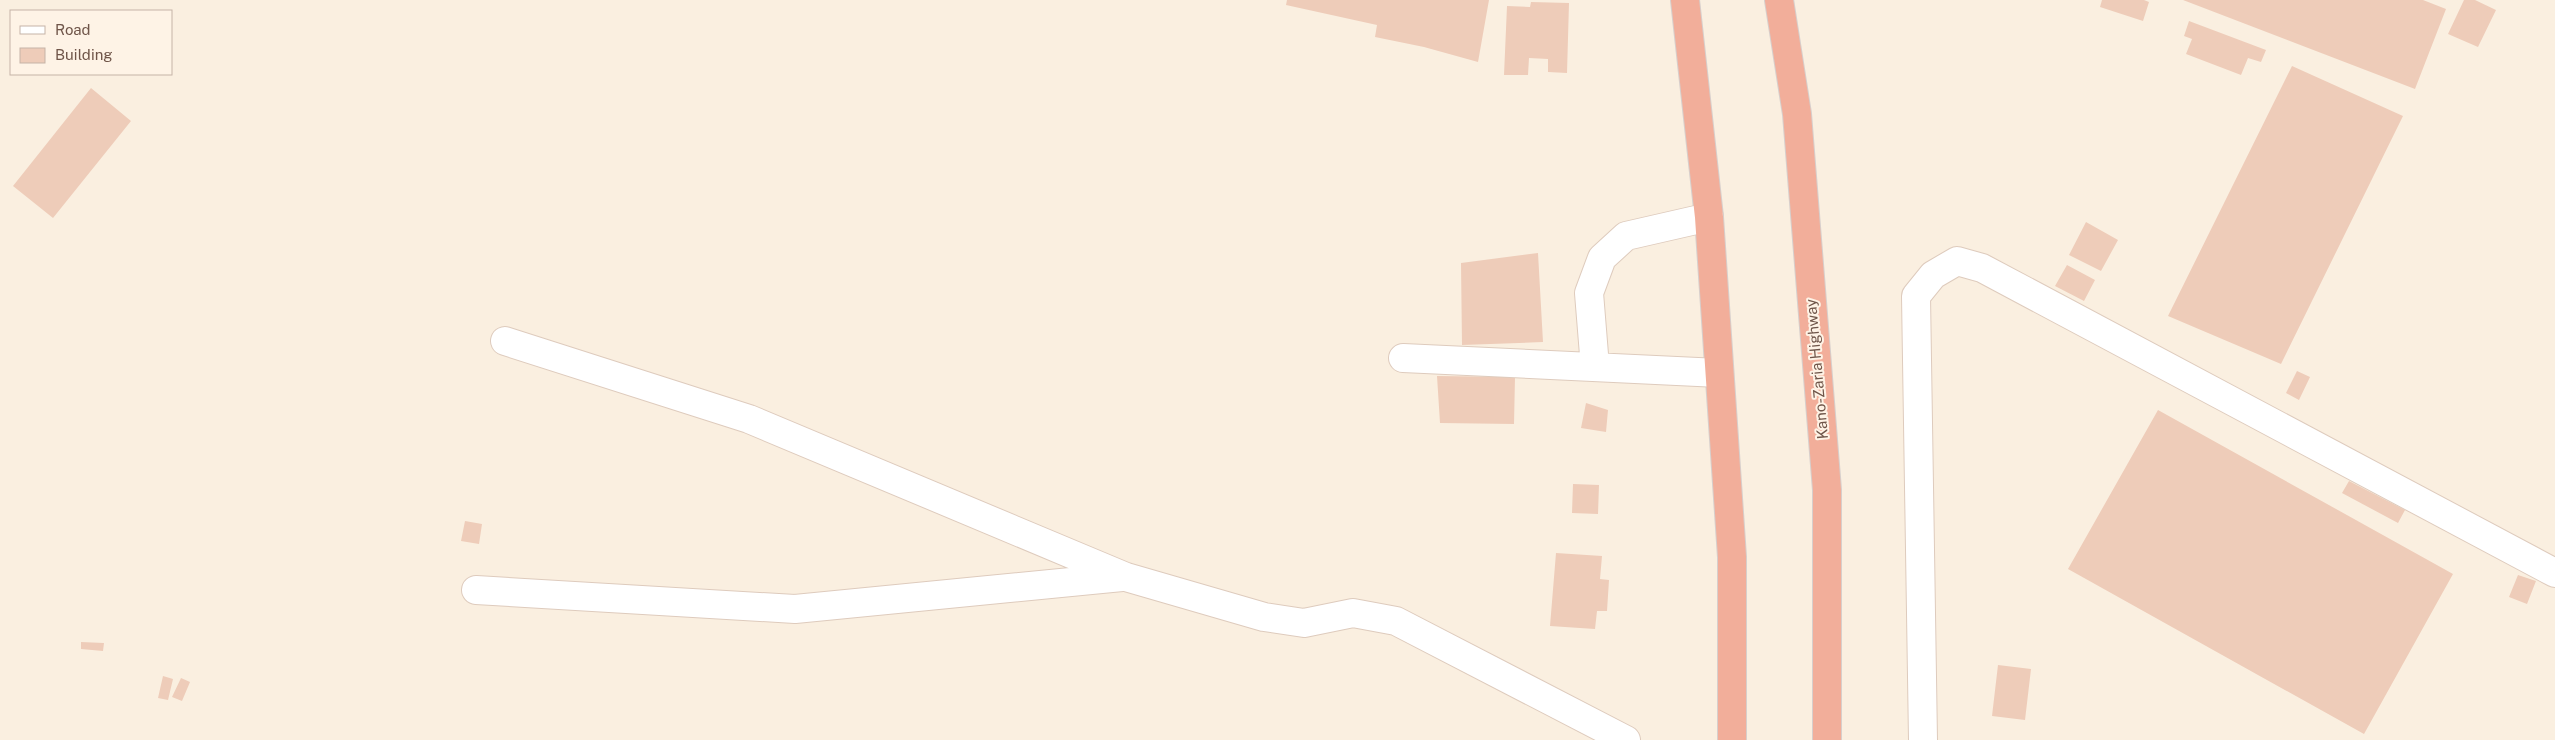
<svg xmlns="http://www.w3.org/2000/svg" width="2555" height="740" font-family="'Public Sans',sans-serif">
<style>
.building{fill:#eeccb9}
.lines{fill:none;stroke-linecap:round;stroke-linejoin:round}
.minor-casing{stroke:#decbbd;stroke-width:30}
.highway-casing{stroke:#d7cfcc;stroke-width:30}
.minor{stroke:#fff;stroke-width:28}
.highway{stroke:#f2ae9a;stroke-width:28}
.labels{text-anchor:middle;stroke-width:4;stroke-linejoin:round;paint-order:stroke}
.street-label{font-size:15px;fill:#6f5549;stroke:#fef3e6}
</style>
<rect width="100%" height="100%" fill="#faefe0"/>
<path class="building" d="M1287,0H1489L1478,62L1424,47L1375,37L1377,25L1286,5Z
M2102,0H2144L2149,2L2143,21L2100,7Z
M2183,0H2423L2446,9L2415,89Z
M2464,0H2475L2496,10L2478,47L2448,34Z
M1531,2L1569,3L1567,73L1548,72V59L1529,58L1528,75H1504L1507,6L1530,7Z
M2189,21L2266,50L2261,62L2248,58L2241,75L2186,54L2192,39L2184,36Z
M2292,66L2403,116L2281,364L2168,316Z
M91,88L131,121L53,218L13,186Z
M2086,222L2118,240L2101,271L2069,255Z
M1538,253L1543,342L1462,345L1461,263Z
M2067,265L2095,280L2084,301L2055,286Z
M2297,371L2310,377L2299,400L2286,393Z
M1437,376L1515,377L1514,424L1440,423Z
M1586,403L1608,410L1606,432L1581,428Z
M2158,410L2453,574L2364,734L2068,569Z
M2349,481L2405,510L2398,523L2342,493Z
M1573,484L1599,485L1598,514L1572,513Z
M465,521L482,524L479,544L461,541Z
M1556,553L1602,556L1600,579L1609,580L1607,611H1597L1595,629L1550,626Z
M2518,575L2536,581L2527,604L2509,597Z
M81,642L104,643L103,651L81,649Z
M1998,665L2031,669L2025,720L1992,716Z
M163,676L173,679L168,700L158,698Z
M181,678L190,682L182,701L172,697Z"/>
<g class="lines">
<g class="minor-casing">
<path id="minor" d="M505,341L749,419L1126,577L1264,617L1304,623L1353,613L1396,621L1626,740
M1403,358L1719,373
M1595,367L1589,293L1602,258L1626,236L1709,217
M476,590L795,609L1122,577
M1923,740L1916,296L1933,275L1957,261L1982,268L2555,573"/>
</g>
<g class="highway-casing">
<path id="highway" d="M1685,0L1709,217L1732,557V740
M1779,0L1797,114L1827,490V740"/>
</g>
<use href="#minor" class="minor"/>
<use href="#highway" class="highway"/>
</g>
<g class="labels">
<g class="street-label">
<text transform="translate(1817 369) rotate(-95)" y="5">Kano-Zaria Highway</text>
</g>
</g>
<rect x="10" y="10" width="162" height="65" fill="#fef3e6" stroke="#c5b4a7"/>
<rect x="20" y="26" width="25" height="8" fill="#ffffff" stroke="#c5b4a7"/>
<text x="55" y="35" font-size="15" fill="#6f5549">Road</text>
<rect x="20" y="48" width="25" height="15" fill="#eeccb9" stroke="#c5b4a7"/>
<text x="55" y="60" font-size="15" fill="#6f5549">Building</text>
</svg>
